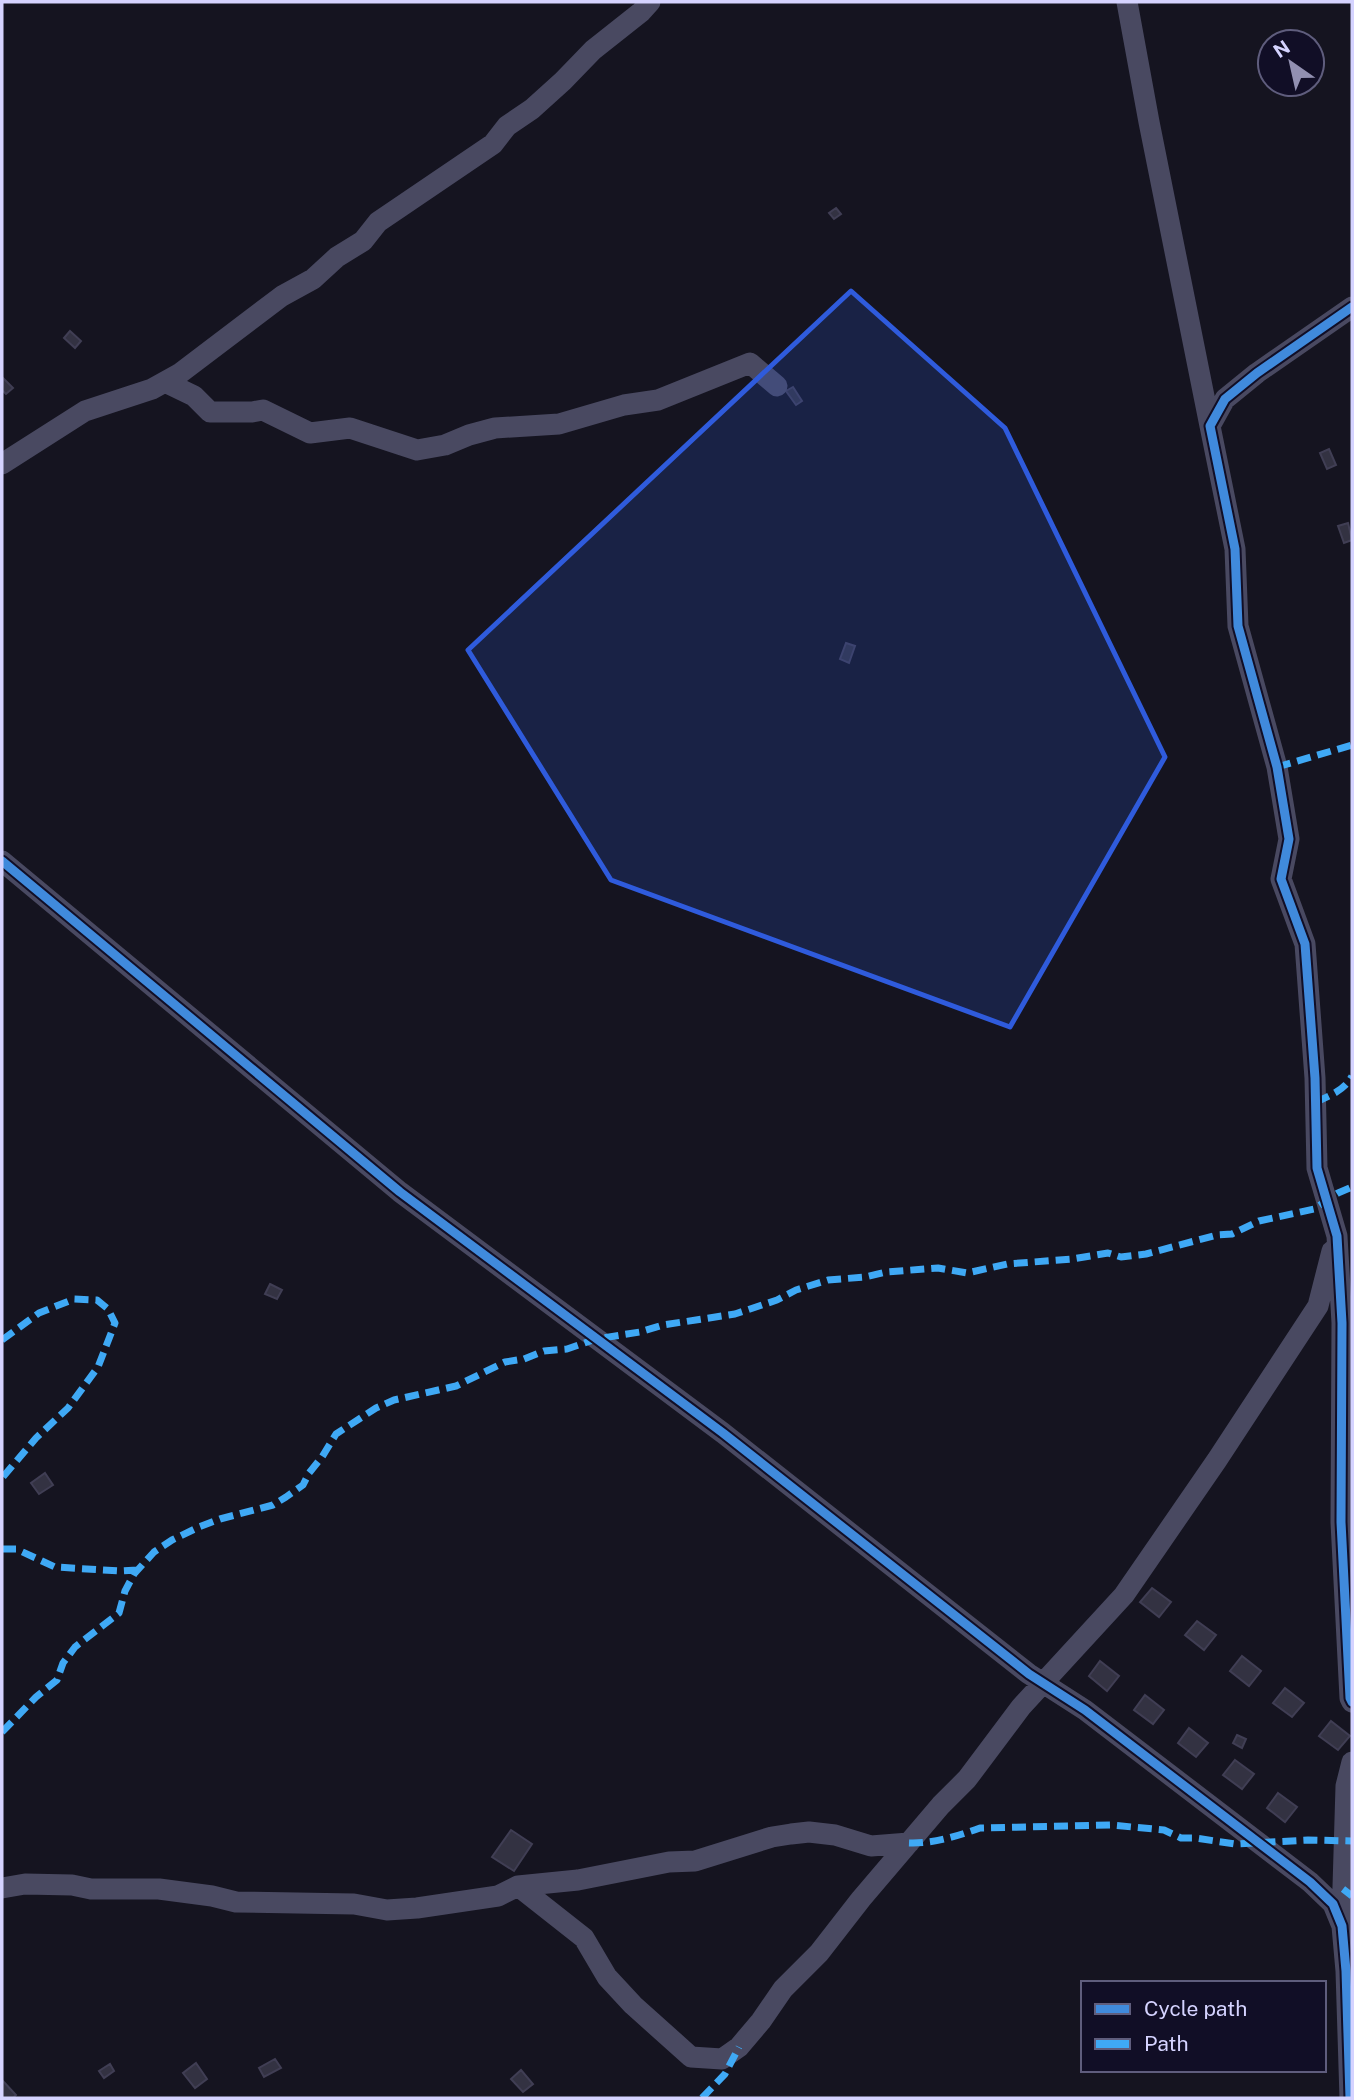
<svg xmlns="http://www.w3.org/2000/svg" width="1354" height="2100" font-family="'Public Sans',sans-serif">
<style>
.building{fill:#333242;stroke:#403e54;stroke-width:2}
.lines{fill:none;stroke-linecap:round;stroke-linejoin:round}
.minor{stroke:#494961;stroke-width:21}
.quiet{stroke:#3fa9f5;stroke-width:7;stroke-dasharray:14 7;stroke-linecap:butt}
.cycleway-casing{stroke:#110e26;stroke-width:13}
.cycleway{stroke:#408adc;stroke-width:9}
.marked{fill:#2f5bdc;fill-opacity:0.2;stroke:#2f5bdc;stroke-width:5;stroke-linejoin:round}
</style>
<rect width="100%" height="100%" fill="#151420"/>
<path class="building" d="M836,208L841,214L834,219L829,213Z
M70,331L81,341L75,348L64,338Z
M3,378L13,388L6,394L2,390Z
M793,387L802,401L796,405L786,391Z
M1329,449L1336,465L1327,469L1320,453Z
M1348,523L1352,540L1344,543L1338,526Z
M846,643L855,646L849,663L840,659Z
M270,1284L282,1290L277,1299L265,1294Z
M45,1473L53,1485L39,1494L31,1483Z
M1152,1588L1171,1602L1159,1617L1140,1602Z
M1197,1621L1216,1635L1204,1650L1185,1635Z
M1242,1656L1261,1671L1249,1686L1230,1671Z
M1100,1661L1119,1676L1107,1691L1089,1676Z
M1285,1688L1304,1703L1292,1717L1273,1703Z
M1145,1695L1164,1710L1153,1724L1134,1710Z
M1331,1721L1350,1736L1338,1750L1319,1736Z
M1189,1728L1208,1743L1196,1757L1178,1743Z
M1237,1735L1246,1739L1242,1748L1233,1743Z
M1235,1760L1254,1774L1242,1789L1223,1775Z
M1278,1793L1297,1807L1285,1822L1267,1808Z
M511,1830L532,1844L514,1871L492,1857Z
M275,2059L281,2068L264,2077L259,2068Z
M196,2063L207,2079L195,2088L183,2073Z
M110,2064L114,2071L104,2078L99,2071Z
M521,2070L533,2084L523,2092L511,2079Z
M2,2080L16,2095L13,2098H2Z"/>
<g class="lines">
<path class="minor" d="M1127,2L1149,122L1210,426
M1352,307L1257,373L1225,399L1210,426L1235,549L1238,626L1277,767L1289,839L1281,879L1305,944L1315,1078L1317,1168L1337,1236L1342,1323L1341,1522L1350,1698L1352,1702
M165,382L194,396L210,412H252L263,410L310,433L350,428L417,450L445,445L469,435L495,428L559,424L624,405L658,400L750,363L777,386
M2,464L85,411L152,389L179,374L282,296L313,279L337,257L363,241L378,222L493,144L507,126L532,109L563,81L593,50L641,12L650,2
M2,861L400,1192L723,1433L1029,1674L1085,1710L1310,1882L1333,1904L1342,1926L1346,1971L1350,2098
M518,1886L584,1938L607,1977L633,2005L691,2057L722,2059L739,2047L761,2021L783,1989L819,1953L861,1899L941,1805L967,1779L1021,1707L1124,1595L1217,1460L1318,1306L1332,1251
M2,1888L25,1884L72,1885L91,1889H159L212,1896L236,1902L354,1904L387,1910L417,1908L498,1896L518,1886L578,1880L669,1862L695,1861L772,1837L791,1834L809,1832L835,1835L871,1846L909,1843
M1342,1920L1346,1786L1352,1762"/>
<path class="quiet" d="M1277,767L1352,745
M1316,1102C1331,1095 1345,1090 1352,1076
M2,1340L39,1313L74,1299L97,1300L108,1309L115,1323L98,1367L68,1408L36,1438L2,1478
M2,1549H16L55,1567L121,1571L138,1570
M2,1732L36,1697L57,1680L63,1663L75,1647L119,1613L125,1591L134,1574L154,1552L172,1540L199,1527L220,1519L273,1505L286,1497L303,1485L309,1473L322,1457L336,1434L376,1408L394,1400L456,1386L505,1362L524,1359L544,1351L567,1349L596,1339L640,1332L663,1325L735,1314L777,1300L796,1290L828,1280L865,1277L886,1272L938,1268L967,1273L1007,1264L1072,1259L1108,1253L1121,1257L1146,1254L1217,1235L1232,1234L1259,1221L1314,1209L1338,1193L1352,1187
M909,1843C932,1844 958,1836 980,1828L1111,1825L1164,1830L1181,1838H1195L1235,1844L1308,1840L1352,1841
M1343,1889L1352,1896
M702,2098L725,2074L739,2047"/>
<g class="cycleway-casing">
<path id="cycleway" d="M1352,307L1257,373L1225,399L1210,426L1235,549L1238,626L1277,767L1289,839L1281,879L1305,944L1315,1078L1317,1168L1337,1236L1342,1323L1341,1522L1350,1698L1352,1702
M2,861L400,1192L723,1433L1029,1674L1085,1710L1310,1882L1333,1904L1342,1926L1346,1971L1350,2098"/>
</g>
<use href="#cycleway" class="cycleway"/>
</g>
<path class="marked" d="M851,291L1005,428L1165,757L1010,1027L611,880L468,650Z"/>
<rect width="1354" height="2100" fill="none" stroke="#d5d3ff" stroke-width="7"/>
<rect x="1081" y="1981" width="245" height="91" fill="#110e26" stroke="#5f5d7d" stroke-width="2"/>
<rect x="1095" y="2004" width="35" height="10" fill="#408adc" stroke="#5f5d7d" stroke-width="2"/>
<text x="1144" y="2016" font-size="21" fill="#d5d3ff">Cycle path</text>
<rect x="1095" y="2039" width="35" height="10" fill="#3fa9f5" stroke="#5f5d7d" stroke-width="2"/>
<text x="1144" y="2051" font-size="21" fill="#d5d3ff">Path</text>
<g transform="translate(1291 63) rotate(326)"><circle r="33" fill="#110e26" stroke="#5f5d7d" stroke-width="2"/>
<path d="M0-5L12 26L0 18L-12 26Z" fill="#9290b1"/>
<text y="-10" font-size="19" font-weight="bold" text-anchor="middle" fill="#d5d3ff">N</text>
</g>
</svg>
